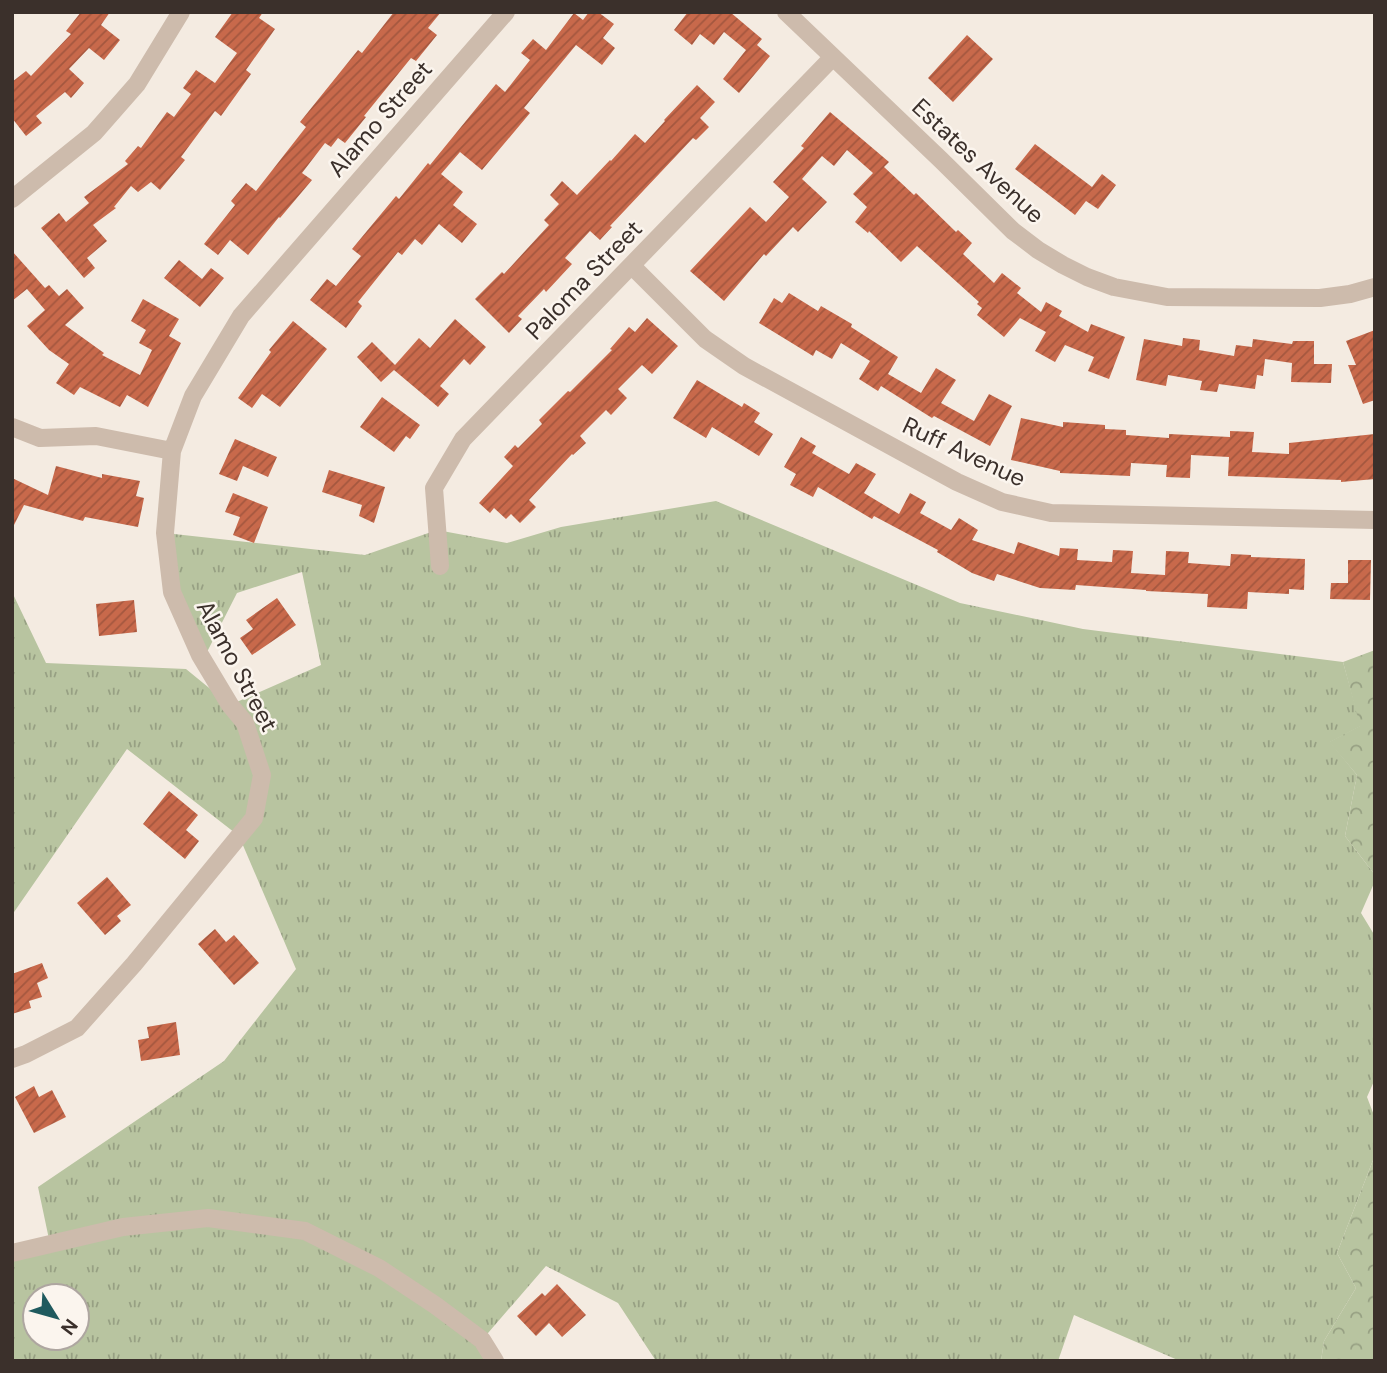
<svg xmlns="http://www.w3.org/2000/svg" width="1387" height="1373" font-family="'DM Sans',sans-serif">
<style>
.grass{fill:url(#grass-tufts);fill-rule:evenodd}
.forest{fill:url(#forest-crowns)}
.building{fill:url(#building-hatch)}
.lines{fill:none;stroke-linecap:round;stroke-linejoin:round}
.minor{stroke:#cdbbac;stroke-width:18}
.labels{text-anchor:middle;stroke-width:5;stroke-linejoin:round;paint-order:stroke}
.street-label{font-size:24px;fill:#3b302b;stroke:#fbf5ee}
</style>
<defs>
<pattern id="grass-tufts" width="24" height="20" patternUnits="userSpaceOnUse" patternTransform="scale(1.75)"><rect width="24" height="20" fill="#b8c4a0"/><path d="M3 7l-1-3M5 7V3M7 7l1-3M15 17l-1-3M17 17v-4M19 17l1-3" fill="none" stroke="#97a083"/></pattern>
<pattern id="forest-crowns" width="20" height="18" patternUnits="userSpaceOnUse" patternTransform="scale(1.75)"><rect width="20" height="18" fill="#b8c4a0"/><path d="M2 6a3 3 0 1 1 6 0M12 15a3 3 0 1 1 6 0" fill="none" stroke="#97a083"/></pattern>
<pattern id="building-hatch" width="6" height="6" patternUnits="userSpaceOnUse" patternTransform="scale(1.75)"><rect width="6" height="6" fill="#c8694b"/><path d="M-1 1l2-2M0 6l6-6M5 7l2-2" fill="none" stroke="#a4573f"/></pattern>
</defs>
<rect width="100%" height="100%" fill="#f4ebe1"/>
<path class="grass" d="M716,501L960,603L1083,629L1343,662L1361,726L1330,742L1357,775L1345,836L1375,875V881L1361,913L1375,936V1079L1367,1097L1375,1118V1155L1337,1253L1356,1288L1324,1341L1321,1361H1180L1074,1315L1058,1361H656L618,1303L546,1266L482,1340L492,1361H12V1253L50,1244L38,1187L224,1061L296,969L239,836L127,749L12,915V592L46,663L186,669L230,705L321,665L302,572L237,593L207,652L172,592L165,533L365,555L437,530L507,543L561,527ZM35,1296H77V1338H35Z"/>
<path class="forest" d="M1375,650V875L1345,836L1357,775L1329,742L1360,726L1343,662Z
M1375,1155V1361H1321L1324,1341L1356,1288L1337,1253Z"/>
<path class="building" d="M81,12H110L101,25L120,40L104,60L89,48L69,69L84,83L71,98L65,92L36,116L42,123L26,136L12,118V82L26,71L31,76L71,34L66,31Z
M233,12H263L259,18L275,29L246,70L251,74L221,116L215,111L181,157L185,160L160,190L151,182L138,192L131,186L114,207L116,208L93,225L107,241L87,258L95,268L84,278L41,228L59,213L66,222L89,203L84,197L128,164L125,161L138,146L141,148L167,112L174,117L191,94L183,88L196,70L215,83L237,53L215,37Z
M394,12H441L428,28L437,35L416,61L411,58L364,116L366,117L345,143L338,138L331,147L325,143L302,173L312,180L280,218L279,217L248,255L230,240L218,255L204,244L235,205L231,201L246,183L256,191L306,127L300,122L358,50L362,53Z
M589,12H598L614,24L603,38L615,48L602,65L576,45L524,108L530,113L482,170L460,152L441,174L463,192L453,205L477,224L462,243L439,224L422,245L415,239L402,255L398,252L358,302L362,306L346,328L310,300L327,279L336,286L361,256L352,249L396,196L399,199L428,163L430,165L496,84L505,92L530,60L521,53L533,39L546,50L574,13L583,20Z
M688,12H730L762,39L757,45L770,56L739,93L723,79L746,50L724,32L714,45L700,34L692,45L674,30Z
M967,35L993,59L953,102L928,78Z
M697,85L715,102L700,118L709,127L696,140L693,138L610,226L612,227L600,240L590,231L565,258L572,264L546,292L544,289L518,316L522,319L509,333L475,299L502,272L504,274L549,225L544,220L559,204L550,195L562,181L577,195L610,160L611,161L635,134L645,143L665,121L664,120Z
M830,112L889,162L884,167L914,195L916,193L956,232L958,230L972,243L963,254L994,283L1002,273L1021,288L1017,293L1041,312L1046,302L1062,311L1059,316L1088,332L1091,324L1125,337L1109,379L1088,371L1094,357L1065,345L1055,362L1035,351L1046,332L1020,318L1004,337L977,315L982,308L977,304L979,302L917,246L901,262L869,231L868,233L855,222L867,207L853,194L873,173L847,150L834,166L822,156L802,179L827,202L798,232L793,227L766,256L764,254L724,301L690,271L750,207L766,222L789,197L773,182L804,148L801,146Z
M1035,144L1092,187L1102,174L1116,185L1098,209L1086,201L1075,215L1015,169Z
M12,251L45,288L49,285L59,296L67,289L84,308L65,325L104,353L102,355L140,375L152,350L139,343L146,330L131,321L143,299L179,319L169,336L181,343L148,407L127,395L120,407L80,387L74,395L56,383L69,364L49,350L27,326L45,310L27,289L12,301Z
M179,260L202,279L211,268L224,278L200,307L164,278Z
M789,293L818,311L821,306L852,324L851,327L898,357L888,374L921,393L936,368L956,380L941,403L974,421L989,394L1012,406L990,446L934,416L932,418L881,386L878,391L859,379L870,361L841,343L832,359L816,350L813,356L759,323L774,298L782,303Z
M647,318L678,346L652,374L642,365L618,389L627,398L611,415L606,410L580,436L586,443L573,455L572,454L529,500L536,507L520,523L511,514L506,519L494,508L490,513L479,503L513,466L504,457L515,445L518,448L542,424L539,420L568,391L570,392L612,350L610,349L629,327L635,332Z
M455,319L486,347L470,365L464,359L440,386L449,394L438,407L394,370L381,382L357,357L372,342L395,365L419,338L430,348Z
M293,321L327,349L280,407L262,394L252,408L238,398L271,352L269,350Z
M1375,330V400L1363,404L1348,365H1356L1346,341Z
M1183,338L1200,340L1199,350L1234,356L1236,345L1252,347L1253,339L1292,344L1293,341H1314V364H1332L1331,383L1291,382L1292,363L1265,359L1263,376L1257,375L1255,389L1219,384L1217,392L1200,390L1202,381L1168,375L1166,386L1136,380L1144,339L1182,346Z
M697,380L742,407L744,403L760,413L754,422L773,434L759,456L712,427L706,438L673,418Z
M382,397L420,425L410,439L406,436L394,452L360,427Z
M1021,418L1063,427V422L1105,425V429L1126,430V435L1169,438V434L1230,437V431L1254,432L1252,452L1289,454V443L1375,434V479L1341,482V480L1228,476L1229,457L1191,455L1190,478L1166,477L1167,465L1131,463L1130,476L1060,473V471L1011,460Z
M801,437L816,446L812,453L849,474L856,463L876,474L864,493L899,514L910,493L926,502L920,513L951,530L959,518L978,530L972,540L1014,554L1018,542L1059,556L1060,548L1078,549L1077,560L1112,562L1113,550L1133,551L1131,573L1165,575L1166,551L1189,552L1188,563L1230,566L1231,554L1251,555V557L1305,559L1304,590L1289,589V594L1248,592L1247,609L1207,607L1208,594L1146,591V590L1076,585L1075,590L1040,588L997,574L994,581L972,573L937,552L938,550L874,516L872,519L818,487L813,497L790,485L796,474L784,467Z
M235,439L277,457L268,477L243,466L237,481L219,474Z
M56,466L102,478V474L140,481L136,496L144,498L138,527L85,517L83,521L24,505L12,529V478L48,495Z
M329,470L385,487L374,523L359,516L362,505L322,492Z
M233,493L268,507L254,543L233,535L240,517L225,512Z
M1348,560H1371L1370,600L1330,599L1331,583H1348Z
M277,598L296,625L252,655L240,638L253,629L246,620Z
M134,600L137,632L99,636L96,604Z
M169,791L198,815L186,830L199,841L185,859L143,824Z
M107,877L131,905L117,916L121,921L105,935L77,903Z
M215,929L226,942L234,935L259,963L234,985L198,944Z
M42,963L48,978L37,983L42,997L29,1001L31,1008L12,1014V974Z
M176,1022L180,1055L141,1061L138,1040L149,1038L147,1027Z
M34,1086L39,1097L52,1090L66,1117L34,1133L15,1097Z
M557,1284L586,1315L562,1337L549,1323L536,1336L517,1316L542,1293L545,1296Z"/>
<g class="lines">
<path class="minor" d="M786,12L941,160L1013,231L1038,250L1063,265L1087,277L1114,287L1167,297L1320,298L1350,294L1375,287
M12,199L94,133L137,84L181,12
M632,266L705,339L744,366L957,482L1002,502L1051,513L1375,520
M12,427L40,438L96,436L172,451
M440,566L434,488L463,439L833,57
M12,1059L26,1054L77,1028L134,964L254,818L262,775L245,723L230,705L200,655L172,592L165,533L172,451L193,396L241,316L506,12
M12,1253L123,1227L208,1218L305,1231L379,1268L435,1305L482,1340L495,1361"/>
</g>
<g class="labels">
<g class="street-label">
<text transform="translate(380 119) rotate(-49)" y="8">Alamo Street</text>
<text transform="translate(978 161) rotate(43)" y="8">Estates Avenue</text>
<text transform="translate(584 280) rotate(-46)" y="8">Paloma Street</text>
<text transform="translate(964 452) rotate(25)" y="8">Ruff Avenue</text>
<text transform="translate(237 666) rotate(62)" y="8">Alamo Street</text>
</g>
</g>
<rect width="1387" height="1373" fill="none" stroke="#3b302b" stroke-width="28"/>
<g transform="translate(56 1317) rotate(127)"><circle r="33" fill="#fbf5ee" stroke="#aea6a0" stroke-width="2"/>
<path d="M0-5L12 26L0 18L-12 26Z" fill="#1f5a5e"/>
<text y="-10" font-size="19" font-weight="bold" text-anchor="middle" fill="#3b302b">N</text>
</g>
</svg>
